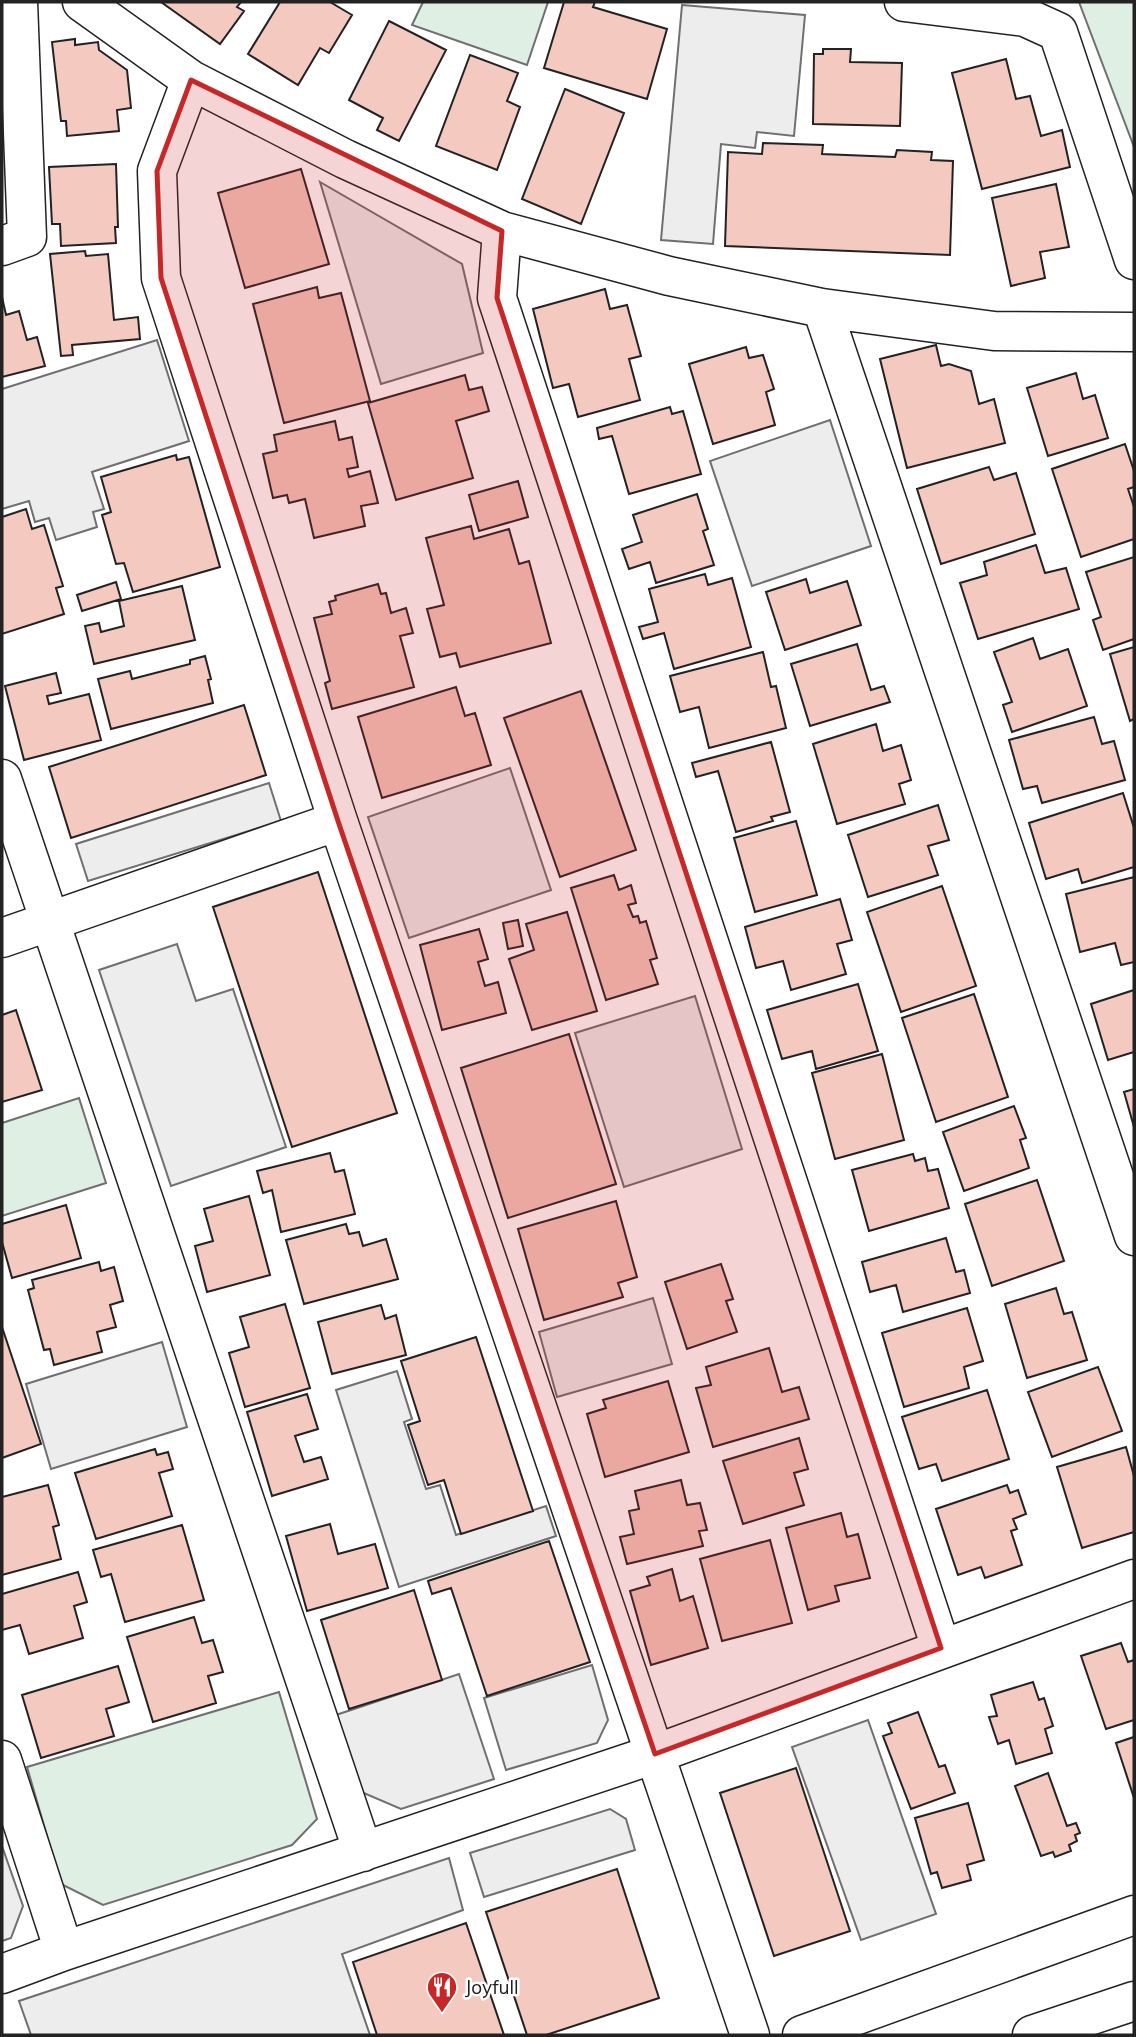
<svg xmlns="http://www.w3.org/2000/svg" width="1136" height="2037" font-family="Mulish,sans-serif">
<style>
.green{fill:#e0efe3;stroke:#6f6f6f;stroke-width:2}
.parking{fill:#ededed;stroke:#6f6f6f;stroke-width:2}
.building{fill:#f3c9c0;stroke:#222;stroke-width:2}
.lines{fill:none;stroke-linecap:round;stroke-linejoin:round}
.street-casing{stroke:#222;stroke-width:41}
.secondary-casing{stroke:#222;stroke-width:41}
.street{stroke:#fff;stroke-width:38}
.secondary{stroke:#fff;stroke-width:38}
.marked{fill:#c62828;fill-opacity:0.2;stroke:#c62828;stroke-width:5;stroke-linejoin:round}
.labels{text-anchor:middle;stroke-width:5;stroke-linejoin:round;paint-order:stroke}
.poi-label{font-size:19px;fill:#222;stroke:#fff;text-anchor:start}
</style>
<rect width="100%" height="100%" fill="#fff"/>
<path class="green" d="M423,2H548L527,65L412,25Z
M1079,2H1134V147Z
M79,1098L106,1183L2,1216V1123Z
M279,1692L317,1819L292,1845L103,1905L61,1884L27,1767Z"/>
<path class="parking" d="M682,5L805,15L794,136L757,132L755,148L721,144L713,244L661,240Z
M320,182L462,264L483,353L381,384Z
M157,340L189,441L92,472L104,509L93,512L97,527L56,540L49,518L35,522L29,501L2,509V389Z
M830,420L871,546L752,586L710,461Z
M510,768L551,890L409,938L368,817Z
M269,783L281,821L88,881L76,844Z
M177,944L196,1001L233,989L286,1147L171,1186L99,970Z
M695,996L742,1149L624,1187L575,1033Z
M653,1298L672,1364L557,1397L539,1332Z
M162,1342L187,1427L51,1469L26,1384Z
M397,1371L412,1419L404,1422L426,1489L440,1485L456,1535L546,1506L556,1536L399,1587L336,1390Z
M592,1665L608,1720L597,1743L506,1770L484,1698Z
M459,1674L494,1779L401,1809L359,1791L333,1716Z
M868,1720L936,1914L861,1940L792,1747Z
M610,1809L626,1819L635,1850L484,1897L470,1853Z
M2,1846L23,1906L11,1938L2,1941Z
M449,1858L463,1910L342,1954L370,2035H31L19,2001Z"/>
<path class="building" d="M161,2H241L237,7L244,11L220,44Z
M280,2H330L352,15L329,53L320,48L298,85L248,54Z
M564,2H595L593,7L667,29L647,99L544,68Z
M389,21L446,50L399,141L377,130L383,118L349,100Z
M75,39V45L98,42L99,50L127,70L131,108L117,110L119,131L67,136L66,121H61L52,42Z
M823,49H851L850,62L902,63L900,126L813,124L814,54H823Z
M470,55L518,73L507,101L520,107L497,170L436,146Z
M1006,59L1016,99L1030,96L1041,136L1062,130L1070,167L982,189L952,73Z
M565,89L624,113L581,224L522,199Z
M763,143L823,145L822,154L895,157L897,150L932,152L931,160L953,161L950,255L725,246L728,152L762,154Z
M116,164L118,227H115L116,243L61,246L60,224H52L49,167Z
M301,169L329,264L245,288L218,193Z
M1056,184L1069,247L1040,252L1045,278L1011,286L992,198Z
M85,251L86,256L108,254L114,320L138,317L140,339L72,345L73,355L61,356L50,254Z
M317,287L319,298L341,293L370,401L284,423L253,304Z
M605,289L610,309L627,305L641,356L629,359L640,400L578,417L569,384L553,388L533,309Z
M2,297L6,315L19,311L27,340L37,337L45,366L2,377Z
M936,345L941,366L949,364L971,371L979,404L994,399L1005,443L907,468L880,359Z
M746,347L749,358L763,355L774,389L766,392L775,425L713,444L689,364Z
M1076,373L1083,399L1095,395L1108,438L1048,456L1027,388Z
M465,375L469,390L482,387L489,411L456,421L473,478L396,500L368,403Z
M670,407L672,414L683,411L701,474L629,494L612,436L599,439L597,428Z
M335,421L339,440L352,437L358,467L347,469L349,477L370,471L378,503L361,506L365,526L314,538L305,499L289,503L287,495L273,498L263,454L277,451L274,435Z
M1125,444L1134,471V487L1128,489L1134,507V539L1081,557L1052,469Z
M176,455L177,460L189,457L220,567L133,592L124,563L116,564L102,515L111,512L101,477Z
M989,467L994,480L1016,473L1035,534L941,564L917,489Z
M518,481L528,517L479,531L469,495Z
M697,494L708,529L703,531L714,565L656,583L650,562L629,569L622,549L642,542L633,515Z
M26,509L32,529L44,525L63,586L56,588L64,614L2,634V517Z
M471,526L474,539L509,529L519,564L529,561L551,643L460,667L456,653L440,657L427,609L444,605L426,538Z
M1036,545L1045,573L1066,568L1079,609L978,639L960,583L987,575L984,562Z
M1134,557V639L1103,650L1093,620L1101,617L1086,572Z
M705,574L708,585L732,578L751,647L674,669L664,633L643,639L639,627L658,622L649,589Z
M806,579L810,593L847,581L861,625L785,650L766,592Z
M116,582L121,599L82,611L77,595Z
M378,584L381,594L386,593L391,613L406,608L413,633L400,636L414,687L332,709L325,683L330,681L314,618L332,614L329,602L336,600L335,596Z
M182,586L195,640L94,664L85,626L99,623L101,632L124,626L119,601Z
M1033,638L1040,659L1068,649L1087,706L1012,732L1003,705L1012,702L994,652Z
M857,644L871,690L884,686L890,702L810,726L791,664Z
M1134,647V719L1130,721L1110,654Z
M763,652L771,687L776,686L786,728L709,748L699,707L680,712L670,676Z
M205,656L211,679L208,680L213,703L111,729L98,679L130,671L132,679L190,664V660Z
M56,673L61,693L47,696L49,704L89,694L101,740L24,760L5,686Z
M456,687L465,716L475,713L491,765L382,798L358,717Z
M581,691L636,850L560,877L504,718Z
M244,705L266,775L71,838L49,767Z
M1094,717L1102,744L1114,741L1125,780L1042,803L1037,786L1023,789L1009,740Z
M876,724L883,751L901,745L911,780L899,784L905,804L837,824L813,744Z
M771,742L790,812L771,817L773,821L736,832L718,771L696,777L692,763Z
M1123,793L1134,828V867L1082,883L1078,869L1046,879L1029,823Z
M938,805L949,840L928,846L938,875L868,897L848,835Z
M796,821L817,895L755,912L734,838Z
M318,872L397,1113L292,1147L213,907Z
M614,875L619,890L631,885L636,903L628,905L633,917L638,916L640,923L646,921L657,958L650,960L658,984L606,1000L571,888Z
M1134,877V962L1121,965L1115,943L1080,952L1066,894Z
M942,886L976,986L901,1012L867,912Z
M840,899L852,940L837,944L846,974L791,990L783,961L756,968L745,927Z
M567,912L597,1011L532,1030L509,959L534,950L526,924Z
M518,920L523,946L508,949L503,923Z
M479,929L488,959L478,962L485,986L498,982L506,1013L442,1030L420,945Z
M858,984L878,1051L816,1069L812,1051L782,1059L767,1010Z
M1134,990V1052L1108,1060L1091,1004Z
M974,994L1008,1097L936,1122L902,1018Z
M16,1010L42,1090L2,1102V1015Z
M569,1034L616,1184L508,1218L461,1068Z
M882,1054L904,1140L835,1159L812,1073Z
M1134,1089V1127L1124,1092Z
M1014,1106L1026,1138L1020,1140L1029,1168L964,1191L943,1132Z
M330,1153L335,1172L344,1170L355,1214L281,1232L272,1190L263,1193L257,1171Z
M913,1154L915,1161L925,1158L928,1171L938,1169L949,1208L869,1231L852,1170Z
M1037,1180L1064,1261L992,1286L965,1204Z
M249,1196L270,1275L207,1292L195,1246L213,1241L204,1209Z
M616,1201L637,1277L618,1283L623,1297L544,1320L518,1229Z
M66,1205L81,1258L12,1278L2,1242V1224Z
M346,1224L349,1234L359,1232L363,1246L386,1239L398,1279L304,1304L286,1240Z
M946,1238L956,1272L964,1270L970,1293L903,1312L896,1285L870,1292L862,1262Z
M99,1262L101,1271L114,1267L123,1301L110,1305L116,1327L97,1332L102,1352L54,1365L50,1349L44,1350L28,1290L34,1288L32,1280Z
M721,1264L733,1299L726,1301L737,1332L687,1349L665,1282Z
M1056,1288L1064,1314L1072,1312L1087,1360L1027,1378L1005,1304Z
M285,1304L310,1388L245,1407L229,1353L249,1347L240,1317Z
M381,1305L385,1319L396,1315L406,1355L332,1374L318,1322Z
M967,1308L983,1361L964,1367L969,1388L904,1407L882,1333Z
M2,1327L41,1444L2,1458Z
M476,1337L533,1511L461,1534L444,1480L428,1485L408,1425L420,1421L401,1361Z
M769,1348L782,1392L799,1387L809,1419L713,1447L696,1388L711,1385L706,1367Z
M1098,1367L1122,1431L1052,1457L1028,1392Z
M668,1381L689,1452L605,1477L587,1414L606,1408L603,1400Z
M987,1390L1009,1459L942,1481L936,1464L919,1469L902,1417Z
M307,1394L318,1429L295,1436L304,1462L321,1457L328,1479L272,1496L247,1412Z
M799,1438L808,1469L794,1473L804,1505L743,1524L723,1461Z
M1126,1447L1134,1476V1532L1082,1548L1057,1467Z
M155,1449L157,1455L168,1452L173,1469L159,1473L172,1516L96,1539L75,1473Z
M681,1480L687,1505L700,1503L707,1530L699,1531L703,1546L627,1564L620,1537L634,1534L629,1511L639,1509L635,1491Z
M48,1485L59,1525L53,1527L61,1559L2,1575V1497Z
M1007,1485L1010,1493L1018,1490L1026,1514L1013,1519L1017,1529L1011,1531L1022,1565L985,1578L981,1567L958,1575L936,1509Z
M841,1513L847,1537L858,1534L870,1578L835,1586L839,1601L808,1610L786,1528Z
M330,1524L338,1554L375,1544L388,1588L307,1611L286,1536Z
M182,1525L204,1600L125,1622L111,1574L101,1577L93,1550Z
M770,1540L792,1623L722,1641L700,1559Z
M549,1541L590,1662L487,1696L451,1588L432,1594L428,1581Z
M672,1569L680,1601L693,1596L708,1648L651,1665L630,1591L650,1585L647,1577Z
M78,1572L87,1602L74,1606L83,1638L29,1654L20,1625L2,1630V1594Z
M414,1590L442,1680L349,1709L321,1620Z
M194,1617L202,1643L213,1640L223,1672L208,1676L216,1703L153,1722L127,1637Z
M1121,1643L1128,1662L1134,1660V1720L1106,1729L1081,1656Z
M118,1666L129,1702L106,1709L114,1736L41,1758L22,1695Z
M1033,1682L1039,1700L1044,1698L1053,1726L1045,1729L1052,1753L1016,1764L1009,1740L998,1744L989,1717L997,1716L991,1695Z
M918,1712L939,1767L945,1765L955,1793L911,1809L883,1736L892,1733L888,1723Z
M1134,1737V1798L1116,1743Z
M796,1768L850,1931L774,1956L720,1793Z
M1048,1773L1067,1826L1076,1823L1080,1833L1075,1835L1077,1841L1069,1845L1071,1851L1055,1857L1053,1852L1041,1856L1015,1786Z
M968,1803L984,1860L967,1865L971,1880L942,1888L937,1872L931,1874L915,1818Z
M617,1869L659,1998L546,2035H527L486,1912Z
M466,1923L504,2035H377L353,1962Z"/>
<g class="lines">
<g class="street-casing">
<path id="street" d="M82,2L191,80L345,159L502,231L669,276L822,308L994,331L1134,332
M904,2L1025,17L1058,32L1134,260
M191,80L157,171L161,278L338,821L750,2035
M502,231L497,298L941,1648
M2,246L27,237L18,2
M822,308L1134,1236
M2,779L363,1852
M2,938L338,821
M2,1760L64,1951
M2,1974L64,1951L655,1754L1134,1579"/>
</g>
<g class="secondary-casing">
<path id="secondary" d="M802,2035L1134,1915
M1032,2035L1134,2001"/>
</g>
<use href="#street" class="street"/>
<use href="#secondary" class="secondary"/>
</g>
<path class="marked" d="M191,80L502,231L497,298L941,1648L655,1754L338,821L161,278L157,171Z"/>
<defs>
<g id="restaurant-pin" transform="scale(1.575)"><path d="M0 17L-7.5 6A9.5 9.5 0 1 1 7.5 6Z" fill="#c62828" stroke="#fff"/><path d="M-5-6h1v4h1v-4h1v4h1v-4h1v5L-1.5 .5V6h-2V.5L-5-1ZM5-6V6H3V1.5H1.5Q1.5-4 5-6Z" fill="#fff"/></g>
</defs>
<g fill-rule="evenodd">
<use href="#restaurant-pin" x="442" y="1987"/>
</g>
<g class="labels">
<g class="poi-label">
<text x="465" y="1994">Joyfull</text>
</g>
</g>
<rect width="1136" height="2037" fill="none" stroke="#222222" stroke-width="7"/>
</svg>
